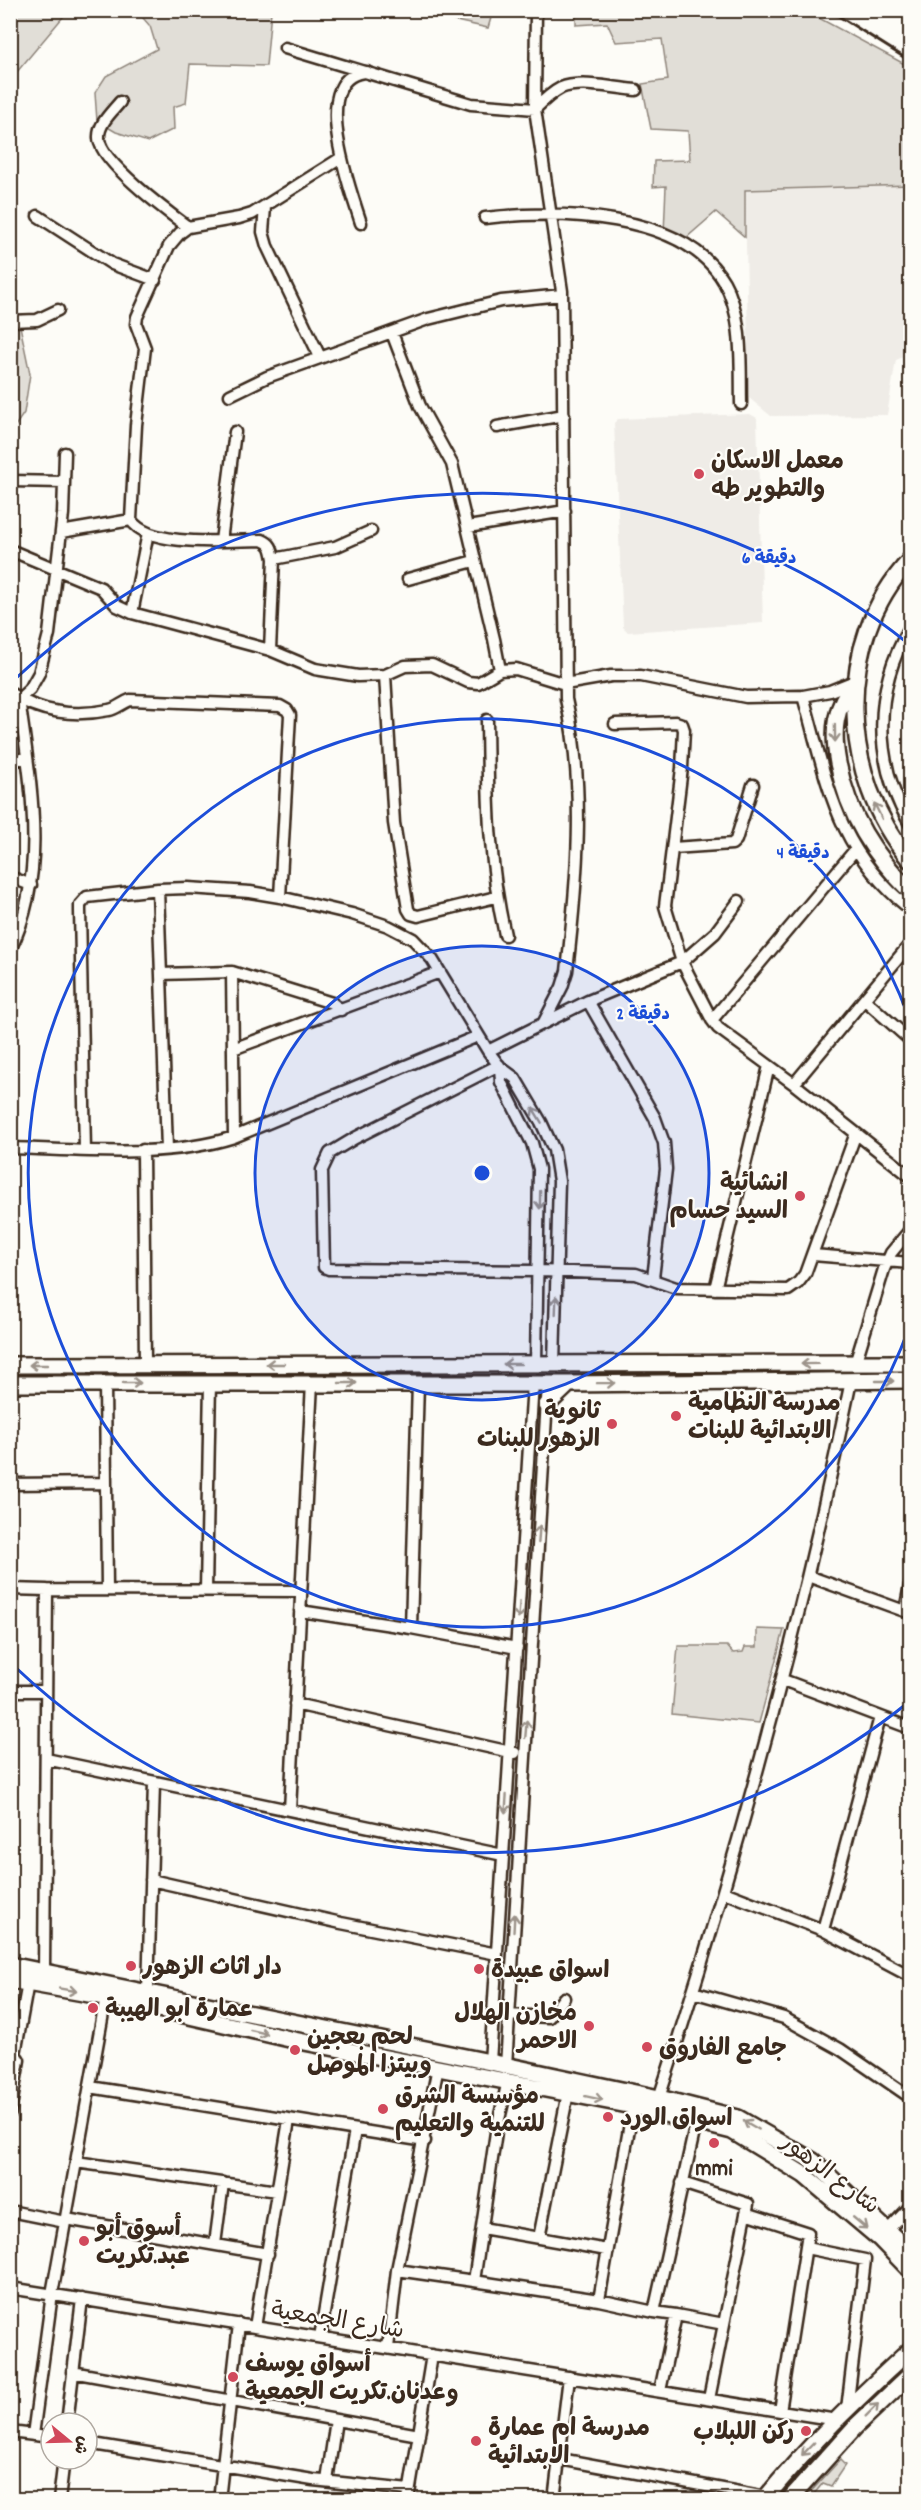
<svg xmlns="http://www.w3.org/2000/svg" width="921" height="2510" font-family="Dekko,'Playpen Sans Arabic',sans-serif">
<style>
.built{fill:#efece7}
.green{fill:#e1ded7;stroke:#8e847a;stroke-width:1.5}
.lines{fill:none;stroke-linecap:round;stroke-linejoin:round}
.street-casing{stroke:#3b2a1e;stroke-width:15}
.secondary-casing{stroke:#3b2a1e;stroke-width:20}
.street{stroke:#fdfcf7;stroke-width:10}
.secondary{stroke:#fdfcf7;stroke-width:15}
.rail{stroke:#3b2a1e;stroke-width:3}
.oneway{stroke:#9c938a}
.ring{fill:none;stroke:#1d4ed8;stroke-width:3}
.poi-dot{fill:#d1495b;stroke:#fdfcf7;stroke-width:2}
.labels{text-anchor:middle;stroke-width:4.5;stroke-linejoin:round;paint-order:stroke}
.poi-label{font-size:24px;font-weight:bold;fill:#3b2a1e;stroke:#fdfcf7;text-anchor:start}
.street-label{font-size:24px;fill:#3b2a1e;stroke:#fdfcf7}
.centre{fill:#1d4ed8;stroke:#fdfcf7;stroke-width:3}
.ring-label{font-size:18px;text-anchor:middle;font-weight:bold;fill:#1d4ed8;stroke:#fdfcf7;stroke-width:4.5;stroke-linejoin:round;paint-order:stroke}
</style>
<rect width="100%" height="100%" fill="#fdfcf7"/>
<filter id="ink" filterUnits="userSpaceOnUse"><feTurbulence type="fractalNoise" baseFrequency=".0167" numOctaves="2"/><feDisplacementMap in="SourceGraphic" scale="12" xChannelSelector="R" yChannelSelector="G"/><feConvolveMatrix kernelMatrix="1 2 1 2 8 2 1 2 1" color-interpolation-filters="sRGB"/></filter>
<g filter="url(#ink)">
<path class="built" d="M910,185V354L896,360L887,415L771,416L749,398L745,190Z
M750,414L757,418L763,623L628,632L623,627L614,423L618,419Z"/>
<path class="green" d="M11,10L68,11L11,79L10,11Z
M137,11H271L266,66L190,64L186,103L173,107L174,129L148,142L116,132L97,121L95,93L106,76L157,49L150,26Z
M411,11L493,10V11L488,28Z
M576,11H806L910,67V185L745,190V237L716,212L678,245L664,234L666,186L653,187L654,161L690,160L688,131L651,129L642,84L668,80L662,39L616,42L607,23L576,25Z
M11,321L20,326L30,374L24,413L11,432Z
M757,1629L784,1630L759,1723L672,1714L678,1646H727L733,1653L743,1652L745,1647H757Z
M840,2460L845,2465L831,2486L823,2483L810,2499H804Z"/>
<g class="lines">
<g class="street-casing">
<path id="street" d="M536,10L535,109L562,291L566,699C586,788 577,882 567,971L562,987L544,1022
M285,48L471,104L535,109C543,101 551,93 561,88C579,80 616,88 636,90
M120,102C112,112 98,124 99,138C99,161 169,213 188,227
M265,207L263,232L267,246L320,357
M38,216L112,264L155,280
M485,218C557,210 683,211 724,282C744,317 740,365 741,404
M361,223C352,194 306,74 367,72
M10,321L37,320L58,310
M392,333L420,406L452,464L494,639L500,670
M230,395L267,377L428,319L501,301L562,295
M497,427L564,415
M10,481L64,482
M468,527L565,511
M61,532L131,520
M221,541L235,432
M10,550L101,588L117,606L132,613L270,650L315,669L358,676L385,675L405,666L432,665L468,682L478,683L500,670L516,669L565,684L611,676H641L746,697L803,696L830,691L855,681
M274,559L335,547L371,531
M408,579L474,561
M132,613L148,533
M910,627C873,690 873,761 910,824
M270,650L274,559C272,549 272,544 262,540C231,540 150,549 131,520L136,425L145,348L136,324L137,317L169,246L180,233L188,227L239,218L252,214L341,158
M385,675L394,823L408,909L411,914L418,916L496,897
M10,693C39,713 75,717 109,710C116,709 122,703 130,700L280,706L287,710L290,715L280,897
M803,696C828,783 835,849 910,909
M19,699L30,689L39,673L49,634L63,514L65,453
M487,720C488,797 488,860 505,935
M615,724L676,722L682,724L684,730L682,768L665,906L682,962L712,1020L718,1028L794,1084L910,1176
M10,760L27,758
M673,848L732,844L736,840L753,785
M10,877L31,885
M158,889L167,1149
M10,950C49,872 30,781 19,699
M232,972L234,1137
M161,974L232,972L332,1003L341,1010
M865,1000L910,1040
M588,1001L655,1118L664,1143L666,1169L653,1278
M712,1020L855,850
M233,1049L440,972
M488,1051L588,1001L682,962L715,933L739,901
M499,1065L355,1138L330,1153L322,1170L324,1267L329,1269L539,1271L636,1274L676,1288L788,1290L798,1283L805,1274L856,1133
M500,1067L501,1082L532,1143L539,1169L536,1364
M794,1084L910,944
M10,1148C84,1150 164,1159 234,1137L478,1036
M85,1150L80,911V905L87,897L158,889L188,888L250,892L280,897L352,914L388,926L413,939L432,959L488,1051L500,1067L515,1078L541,1122L554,1150L559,1181L554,1364
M143,1150L145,1364
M813,1255L910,1263
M715,1289L769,1066
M855,1364L884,1269L891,1253L910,1230
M105,1383L107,1590
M10,1484L106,1483
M808,1576L910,1613
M10,1589L47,1590L44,1972
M47,1590L301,1591
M206,1590L210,1383
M300,1611L411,1628L517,1648
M905,1611L910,1585
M411,1628L418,1383
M783,1680L910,1728
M10,1691H46
M295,1704L515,1753
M46,1759L503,1855
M290,1810L312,1383
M151,1880L341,1923L497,1954
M724,1892L823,1930L910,1976
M823,1930L880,1717
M148,1992L154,1783
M693,1992L784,2018L840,2049L910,2097
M509,2015L549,2017L564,1998
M10,2054H15L19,2060L10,2113
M15,2054L28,1983
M490,2062L533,1383
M506,2066L548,1384
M90,2087L425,2141
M568,2093L539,2238L607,2250
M659,2098C736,1862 801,1624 851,1381
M76,2162L277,2191
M682,2183L748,2204L709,2399
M10,2211L65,2222
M746,2213L808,2233L780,2411
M66,2219L268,2254
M482,2228L539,2238
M888,2230L910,2207
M215,2244L223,2183
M806,2248L865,2260L847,2409
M397,2270L474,2281L496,2132L508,2081
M474,2281L599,2300L654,2312
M10,2288L837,2420
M599,2300L633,2106
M676,2315L724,2324
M255,2327L289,2120
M320,2337L355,2130
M388,2348L397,2270L438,2067
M72,2372L419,2435
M660,2391L676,2315L654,2312L696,2123
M67,2423L82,2299
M10,2432L51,2437
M33,2435L52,2294L106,1997
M87,2443L313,2480L409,2490
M560,2459L766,2497
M327,2481L336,2420
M59,2500L64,2459
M219,2500L239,2324
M408,2500L432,2355
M554,2500L569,2377"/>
</g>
<g class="secondary-casing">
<path id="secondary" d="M910,560C833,643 840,777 910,860
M856,681C834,706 832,731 838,763C848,815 874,855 910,891
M10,1365L910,1363
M10,1384H569L910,1380
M547,1405L569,1384
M10,1965L490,2062L659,2098L738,2118L813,2161L910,2252
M10,1980L106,1997L294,2040L633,2106L732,2131L804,2175L880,2239L910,2270
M764,2500C808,2445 859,2397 910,2350
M789,2500L855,2427L910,2375"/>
</g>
<use href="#street" class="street"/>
<use href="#secondary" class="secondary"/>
<path class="rail" d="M829,10L910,61"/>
</g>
<defs><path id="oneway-shaft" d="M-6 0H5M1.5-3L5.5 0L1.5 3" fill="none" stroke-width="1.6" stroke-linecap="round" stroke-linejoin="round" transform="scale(1.5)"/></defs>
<g class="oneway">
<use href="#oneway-shaft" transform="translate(835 733) rotate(89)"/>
<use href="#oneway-shaft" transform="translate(878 811) rotate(-116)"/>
<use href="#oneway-shaft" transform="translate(537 1115) rotate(-121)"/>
<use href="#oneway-shaft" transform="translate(540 1200) rotate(91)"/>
<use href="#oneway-shaft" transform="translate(556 1305) rotate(-88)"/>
<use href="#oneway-shaft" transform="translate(275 1364) rotate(180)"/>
<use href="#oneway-shaft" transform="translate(512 1364) rotate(180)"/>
<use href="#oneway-shaft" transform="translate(810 1364) rotate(179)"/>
<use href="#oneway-shaft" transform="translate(38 1365) rotate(180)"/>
<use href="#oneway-shaft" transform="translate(885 1381)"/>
<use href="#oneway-shaft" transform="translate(132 1383)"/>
<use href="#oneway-shaft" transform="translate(348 1383)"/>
<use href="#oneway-shaft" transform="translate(606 1383) rotate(-1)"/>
<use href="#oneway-shaft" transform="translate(539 1534) rotate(-86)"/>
<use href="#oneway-shaft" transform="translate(519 1610) rotate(94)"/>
<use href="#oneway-shaft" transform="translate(526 1729) rotate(-85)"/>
<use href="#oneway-shaft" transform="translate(506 1804) rotate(94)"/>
<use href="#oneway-shaft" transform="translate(514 1923) rotate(-87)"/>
<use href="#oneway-shaft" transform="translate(68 1990) rotate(10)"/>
<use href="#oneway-shaft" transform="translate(259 2032) rotate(13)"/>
<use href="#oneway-shaft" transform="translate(594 2098) rotate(12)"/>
<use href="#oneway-shaft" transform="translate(751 2125) rotate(-150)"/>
<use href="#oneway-shaft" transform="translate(860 2223) rotate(40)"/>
<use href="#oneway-shaft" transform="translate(872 2410) rotate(-45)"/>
<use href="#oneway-shaft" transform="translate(808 2449) rotate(134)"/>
</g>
</g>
<circle cx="482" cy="1173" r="227" fill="#1d4ed8" fill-opacity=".12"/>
<g class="ring">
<circle cx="482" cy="1173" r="227"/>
<path d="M910 1325A454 454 0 1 1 910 1021"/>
<path d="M910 1701A680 680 0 0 1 14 1666M14 680A680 680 0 0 1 910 645"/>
</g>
<g class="poi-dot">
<circle cx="699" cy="474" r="6"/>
<circle cx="800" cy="1196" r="6"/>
<circle cx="676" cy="1416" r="6"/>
<circle cx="612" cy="1424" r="6"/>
<circle cx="131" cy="1966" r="6"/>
<circle cx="479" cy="1969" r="6"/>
<circle cx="93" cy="2008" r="6"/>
<circle cx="589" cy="2026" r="6"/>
<circle cx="647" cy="2047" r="6"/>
<circle cx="295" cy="2050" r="6"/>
<circle cx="383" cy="2109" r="6"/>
<circle cx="608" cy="2117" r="6"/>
<circle cx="714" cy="2143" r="6"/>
<circle cx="84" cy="2241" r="6"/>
<circle cx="233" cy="2377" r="6"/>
<circle cx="806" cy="2431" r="6"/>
<circle cx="476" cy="2441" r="6"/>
</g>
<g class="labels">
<g class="poi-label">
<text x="711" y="468">معمل الاسكان<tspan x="711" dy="28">والتطوير طه</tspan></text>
<text x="788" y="1190" text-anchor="end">انشائية<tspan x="788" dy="28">السيد حسام</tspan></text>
<text x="688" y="1410">مدرسة النظامية<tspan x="688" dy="28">الابتدائية للبنات</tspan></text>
<text x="600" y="1418" text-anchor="end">ثانوية<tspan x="600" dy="28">الزهور للبنات</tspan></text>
<text x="143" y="1974">دار اثاث الزهور</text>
<text x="491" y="1977">اسواق عبيدة</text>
<text x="105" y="2016">عمارة ابو الهيبة</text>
<text x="577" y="2020" text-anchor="end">مخازن الهلال<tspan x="577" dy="28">الاحمر</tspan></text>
<text x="307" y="2044">لحم بعجين<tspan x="307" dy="28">وبيتزا الموصل</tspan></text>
<text x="659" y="2055">جامع الفاروق</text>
<text x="395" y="2103">مؤسسة الشرق<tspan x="395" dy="28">للتنمية والتعليم</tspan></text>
<text x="620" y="2125">اسواق الورد</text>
<text x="714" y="2175" text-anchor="middle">mmi</text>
<text x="96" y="2235">أسوق أبو<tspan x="96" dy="28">عبد.تكريت</tspan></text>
<text x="245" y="2371">أسواق يوسف<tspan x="245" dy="28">وعدنان.تكريت الجمعية</tspan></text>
<text x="488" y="2435">مدرسة ام عمارة<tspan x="488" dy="28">الابتدائية</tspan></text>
<text x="794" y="2439" text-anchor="end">ركن اللبلاب</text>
</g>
<g class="street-label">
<text transform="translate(831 2173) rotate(37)" y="8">شارع الزهور</text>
<text transform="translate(338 2319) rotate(9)" y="8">شارع الجمعية</text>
</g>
</g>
<circle cx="482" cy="1173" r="9" class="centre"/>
<g class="ring-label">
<text x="769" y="563">6 دقيقة</text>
<text x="803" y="858">4 دقيقة</text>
<text x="643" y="1019">2 دقيقة</text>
</g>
<rect width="921" height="2510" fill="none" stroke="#fdfcf7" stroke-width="36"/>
<rect x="18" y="18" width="885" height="2474" fill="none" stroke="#3b2a1e" stroke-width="2" filter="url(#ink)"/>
<g transform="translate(69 2441) rotate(109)"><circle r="28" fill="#fdfcf7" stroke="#afa8a0" stroke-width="1.5"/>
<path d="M0-4.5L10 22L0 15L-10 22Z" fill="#d1495b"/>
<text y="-9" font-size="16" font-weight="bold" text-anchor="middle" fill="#3b2a1e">ش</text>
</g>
</svg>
